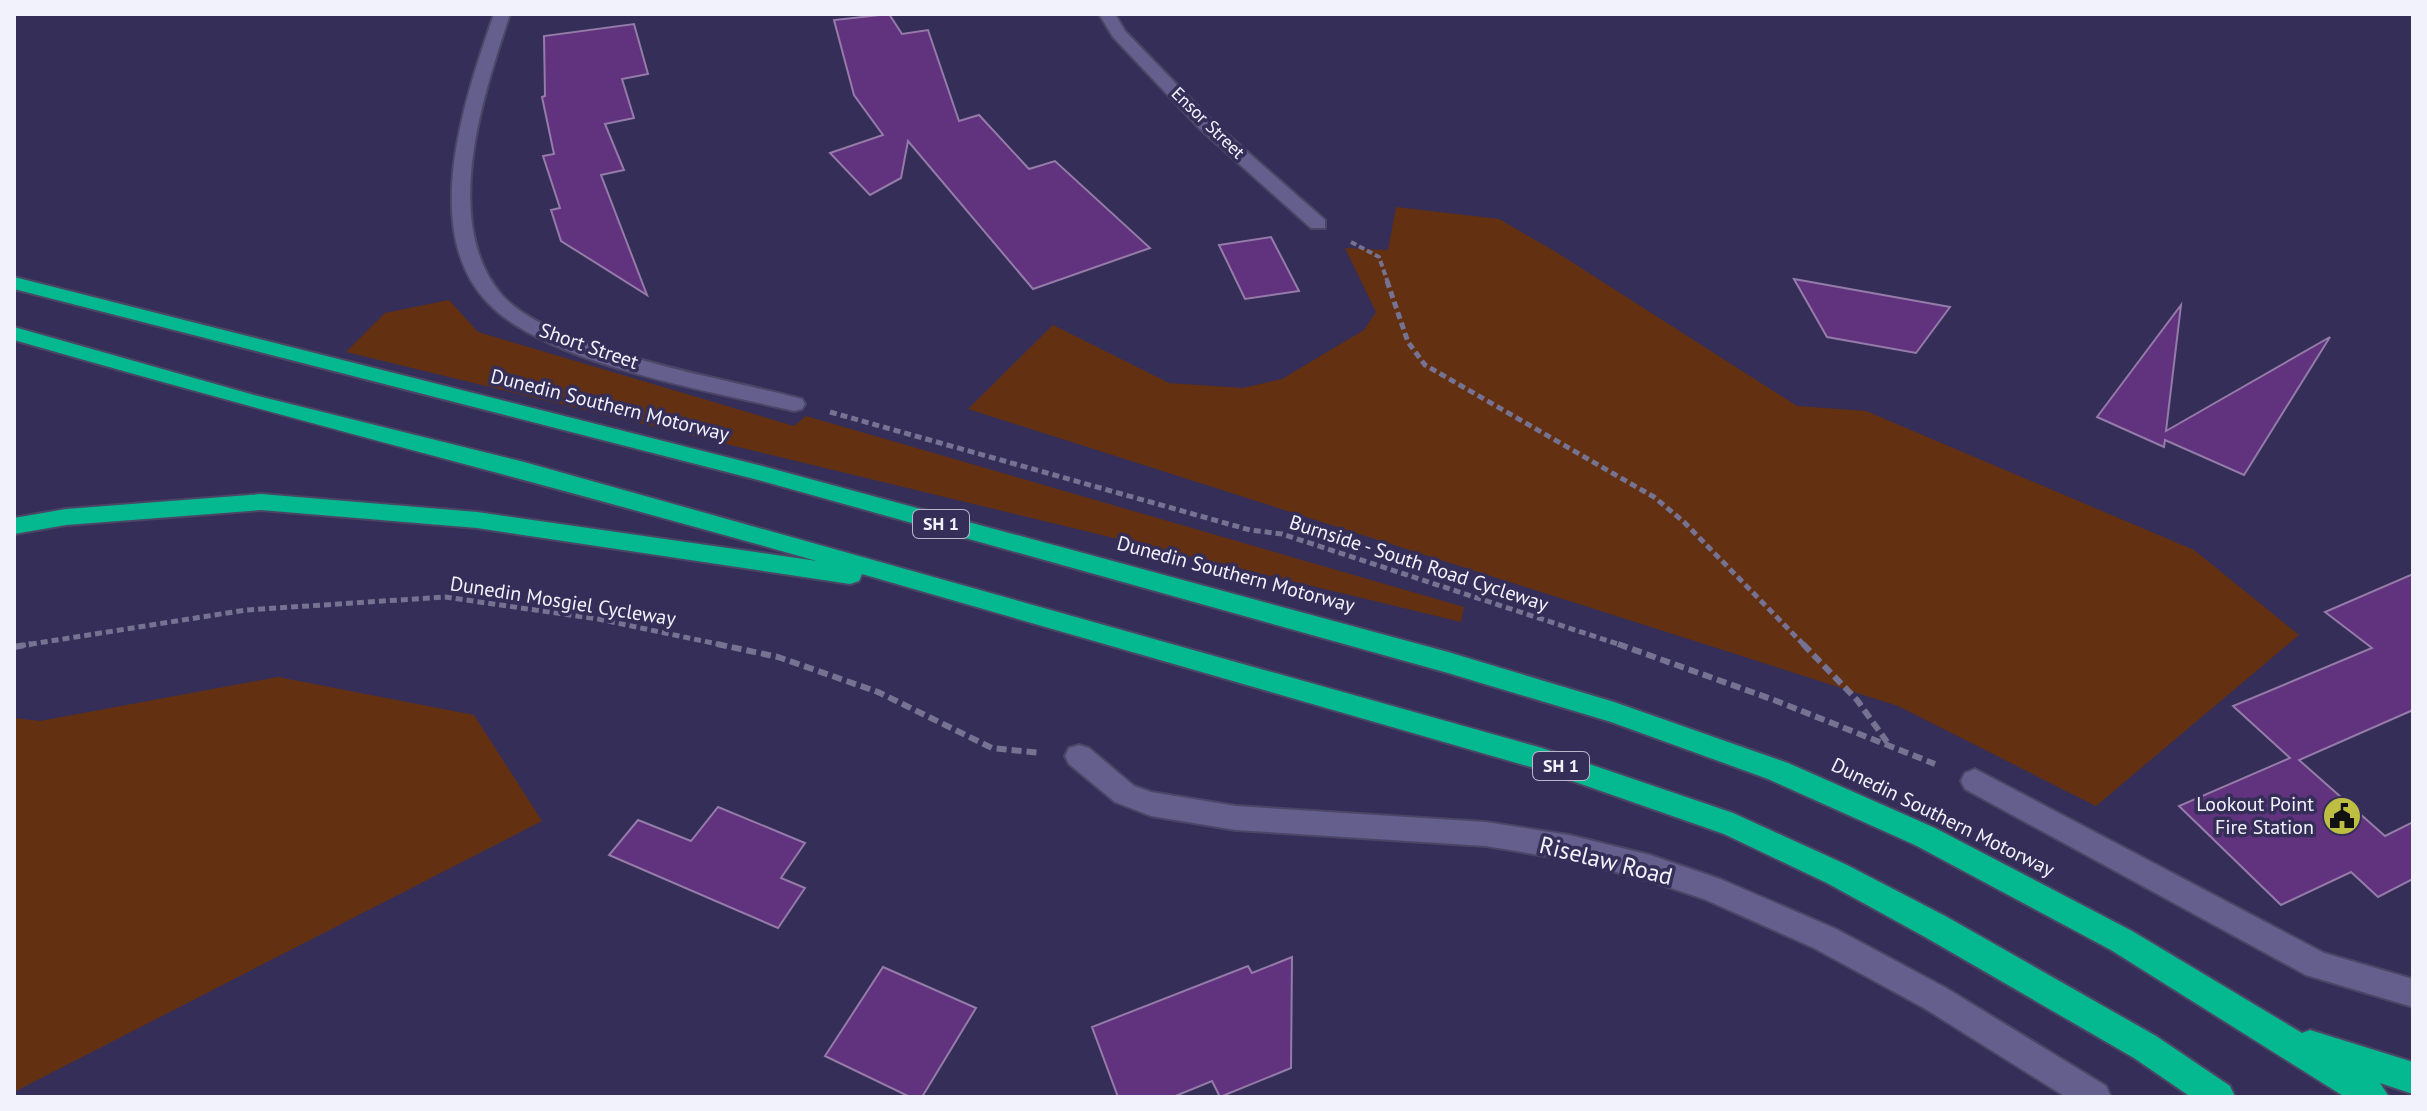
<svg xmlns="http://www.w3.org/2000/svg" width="2427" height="1111" font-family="'PT Sans',sans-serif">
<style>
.green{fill:#633112}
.building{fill:#61337f;stroke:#947ba8;stroke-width:2}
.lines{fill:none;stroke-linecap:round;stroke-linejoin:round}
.street-casing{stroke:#4c4666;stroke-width:4}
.highway-casing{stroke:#4c4666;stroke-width:4}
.path-far2{stroke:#767291;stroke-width:4;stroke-dasharray:6 3;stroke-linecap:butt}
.path-far1{stroke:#767291;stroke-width:5;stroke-dasharray:7 4;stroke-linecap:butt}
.path{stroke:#767291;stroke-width:6;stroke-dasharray:10 5;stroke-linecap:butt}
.street{fill:#655f8d;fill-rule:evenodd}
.highway{fill:#04b990;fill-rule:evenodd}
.labels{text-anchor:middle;stroke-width:7;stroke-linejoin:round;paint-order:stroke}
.far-street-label{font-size:18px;fill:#f2f2fc;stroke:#352e58}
.shield{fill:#352e58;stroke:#b9b7cb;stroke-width:2}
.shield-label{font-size:18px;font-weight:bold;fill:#f2f2fc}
.street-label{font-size:20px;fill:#f2f2fc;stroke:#352e58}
.poi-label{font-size:20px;fill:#f2f2fc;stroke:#352e58;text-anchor:end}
.near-street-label{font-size:24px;fill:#f2f2fc;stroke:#352e58}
</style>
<rect width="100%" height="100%" fill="#352e58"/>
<path class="green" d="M1396,207L1499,219L1556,252L1797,406L1866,411L2194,550L2299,635L2096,806L1898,706L968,409L1053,325L1169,383L1243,388L1282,379L1364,330L1376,312L1345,248L1388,250Z
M449,300L478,332L794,426L806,416L1464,607L1461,622L346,352L385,313Z
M278,677L474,715L542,821L14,1092V718L40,721Z"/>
<path class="building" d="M889,14L902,34L928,30L959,121L979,115L1029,169L1055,161L1150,248L1033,289L908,141L901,178L870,195L830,153L883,135L854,95L834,20Z
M634,24L648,74L622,79L634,118L605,124L624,170L601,175L647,295L561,241L551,210L560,208L543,156L554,154L542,97L545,96L544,36Z
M1271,237L1299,291L1245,299L1219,245Z
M1794,279L1950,307L1916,353L1827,337Z
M2181,305L2166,431L2330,337L2244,475L2165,440L2164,447L2097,417Z
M2413,574V710L2299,760L2385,836L2413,822V879L2378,897L2351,872L2281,905L2179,806L2290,758L2233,706L2372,648L2325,612Z
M718,807L805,843L781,878L805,888L778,928L609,855L638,820L691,841Z
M1292,957L1291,1068L1220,1097L1212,1081L1173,1097H1118L1092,1027L1248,966L1252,973Z
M883,967L976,1008L922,1097H910L825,1056Z"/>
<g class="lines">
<g class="street-casing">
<path id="street" d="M494,14H510C484,93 440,221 501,294C549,350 729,379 802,399L805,404L802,409L794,411C712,391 546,364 488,303C418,231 466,95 494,14Z
M1099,14H1115L1125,31L1211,120L1325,220V228H1311L1199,128L1113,37Z
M1079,745L1089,748L1134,786L1151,792L1236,806L1486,822L1569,835L1650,855L1720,879L1836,929L1946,988L2106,1086L2111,1097H2066L1924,1008L1814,948L1704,899L1650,881L1569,860L1486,846L1236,830L1151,816L1115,802L1069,764L1065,756L1069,748Z
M1975,769L2324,953L2413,979V1007L2306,975L1965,789L1961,781L1965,773Z"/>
</g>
<g class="highway-casing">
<path id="highway" d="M14,277L762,466L1448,652L1614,702L1788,763L1935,828L2132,931L2302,1033L2310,1030L2413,1062V1094L2380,1083L2389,1097H2345L2111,950L1915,845L1768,779L1611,722L1448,673L762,481L14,289Z
M14,327L254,395L524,462L1542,748L1733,813L1847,865L1947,917L2156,1036L2230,1086L2235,1097H2191L2134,1058L1925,937L1827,883L1724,834L1541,770L862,574L859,581L850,584L477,528L261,510L66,525L14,534V518L66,509L261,494L477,512L817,561C550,485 281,417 14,340Z"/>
</g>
<path class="path-far2" d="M1351,242L1379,257L1388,283"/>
<path class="path-far1" d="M1387,281L1408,342L1425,365L1654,497L1684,522L1805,646
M830,412L1250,530L1282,534L1624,646
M19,646L246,610L445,597L598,619L727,646"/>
<path class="path" d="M717,644L778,657L878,692L992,748L1041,753
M1618,644L1774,700L1935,764
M1803,644L1857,700L1887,742
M14,647L31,644"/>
<use href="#street" class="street"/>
<use href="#highway" class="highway"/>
</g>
<defs>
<g id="civic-disc" transform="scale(2)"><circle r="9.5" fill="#bebf42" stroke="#352e58"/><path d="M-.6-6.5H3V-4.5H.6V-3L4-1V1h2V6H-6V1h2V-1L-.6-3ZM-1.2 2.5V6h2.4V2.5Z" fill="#111"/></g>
</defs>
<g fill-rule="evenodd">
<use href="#civic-disc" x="2342" y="816"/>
</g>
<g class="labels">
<g class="far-street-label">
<text transform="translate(1208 123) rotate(44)" y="6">Ensor Street</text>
</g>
<g class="shield">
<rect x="913" y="510" width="56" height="28" rx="6"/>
<rect x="1533" y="752" width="56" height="28" rx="6"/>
</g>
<g class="shield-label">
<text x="941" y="530">SH 1</text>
<text x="1561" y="772">SH 1</text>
</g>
<g class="street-label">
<text transform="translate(589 346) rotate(19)" y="7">Short Street</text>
<text transform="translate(610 405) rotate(14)" y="7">Dunedin Southern Motorway</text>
<text transform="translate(1419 563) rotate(18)" y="7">Burnside - South Road Cycleway</text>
<text transform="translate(1236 574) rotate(15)" y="7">Dunedin Southern Motorway</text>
<text transform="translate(563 601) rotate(9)" y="7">Dunedin Mosgiel Cycleway</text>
<text transform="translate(1943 817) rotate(26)" y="7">Dunedin Southern Motorway</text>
</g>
<g class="poi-label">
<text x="2314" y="811">Lookout Point<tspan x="2314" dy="23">Fire Station</tspan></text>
</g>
<g class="near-street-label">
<text transform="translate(1606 861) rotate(14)" y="8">Riselaw Road</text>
</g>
</g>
<rect width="2427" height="1111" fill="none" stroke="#f2f2fc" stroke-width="32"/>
</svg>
